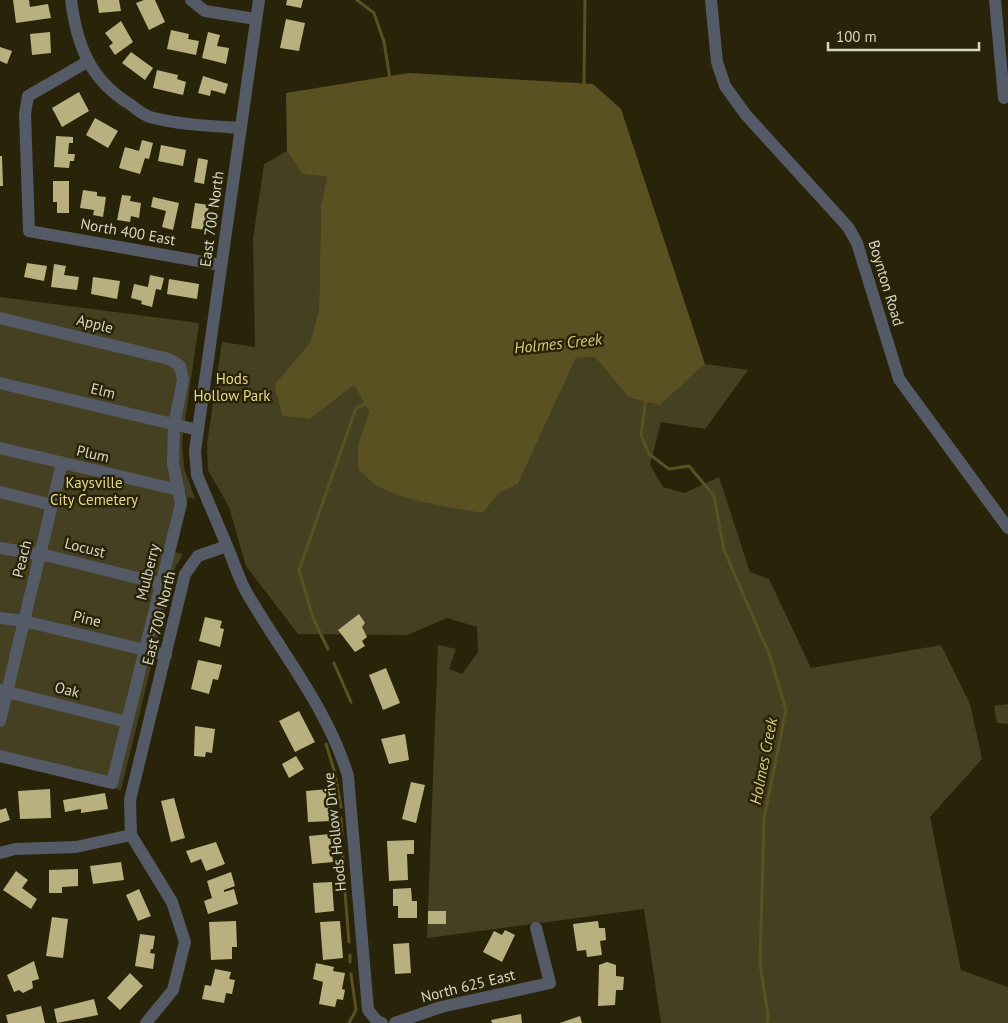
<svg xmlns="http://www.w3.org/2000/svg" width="1008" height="1023" font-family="'PT Sans',sans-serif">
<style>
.green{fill:#464022}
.water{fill:#5a5122}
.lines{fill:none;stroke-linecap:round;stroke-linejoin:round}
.stream{stroke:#5a5122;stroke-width:3}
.building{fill:#b9b07f}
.minor{stroke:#555b66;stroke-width:12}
.labels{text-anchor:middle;stroke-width:5;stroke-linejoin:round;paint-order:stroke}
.street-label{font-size:15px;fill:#d9d6c6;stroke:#292409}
.park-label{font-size:15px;fill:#e6d88c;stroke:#292409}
.water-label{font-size:16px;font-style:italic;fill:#d8ca7e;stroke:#292409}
</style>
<rect width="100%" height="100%" fill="#292409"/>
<path class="green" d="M287,151L302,174L327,177L321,206L319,309L310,344L274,385L282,416L310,419L354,385L369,412L358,444L483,513L498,494L518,484L576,358L595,357L629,398L660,405L705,364L748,370L705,429L661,422L650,465L663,487L685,493L719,477L750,572L769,579L811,668L941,645L970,704L982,759L930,817L961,970L1008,987V1023H661L644,909L427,938L438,645L456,649L449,669L462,674L478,652L477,627L447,618L407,635L298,634L246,566L229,507L208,470L207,444L222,342L255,347L253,239L264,164Z
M0,297L199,323L182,441L184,468L195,499L188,497L175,552L183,554L175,568L121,790L0,760Z
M1008,704V724L997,723L994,706Z"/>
<path class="water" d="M409,73L593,84L621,109L705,364L660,405L629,398L595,357L576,358L518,484L498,494L483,513C451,507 405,502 376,485C370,481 364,474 358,469V444L369,412L354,385L310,419L282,416L274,385L310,343L319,309L321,205L327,177L302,174L287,151L286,93Z"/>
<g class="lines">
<path class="stream" d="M357,0L374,13L384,42L390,79
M584,84L585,0
M646,399L641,435L649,454L669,469L689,466L714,496L724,550L770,656L786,710L764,819L760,964L768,1016L767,1023
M328,649L313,618L299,570L356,408L368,403
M334,663L351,702
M326,744L334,770L341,807
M341,818L342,835
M342,845L344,869
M344,880L349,942
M350,955V962
M349,1023L356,1010L351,974"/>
</g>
<path class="building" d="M13,0H29L30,7L48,4L51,18L16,23Z
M97,0H119L121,11L99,13Z
M144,0H155L165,22L149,30L136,3Z
M287,0H303L301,8L286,5Z
M286,19L305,23L299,51L280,48Z
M121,21L133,42L115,55L109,46L113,43L105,33Z
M171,30L189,34L188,39L199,41L196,55L167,49Z
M50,32L51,53L32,55L30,34Z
M208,32L220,35L217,46L229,48L226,64L202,58Z
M0,47L12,51L7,64L0,61Z
M131,52L153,68L145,80L122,63Z
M157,70L178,75L177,79L186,82L183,95L153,88Z
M203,76L228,84L225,94L211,90L210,96L198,93Z
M79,92L89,111L62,127L52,108Z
M95,118L118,131L108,148L86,135Z
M56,136L73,137V143H69L68,154H75L74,161H70L69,168L54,167Z
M142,140L153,143L149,159L145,158L140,174L119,168L125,147L139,151Z
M161,145L186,150L183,166L158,161Z
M0,156H2L3,186H0Z
M198,158L208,160L204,184L194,182Z
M53,181H69V213H57V202H53Z
M83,190L97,192V196L106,197L103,217L93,215L94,210L80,208Z
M122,195L131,196L130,201L141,203L139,218L131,216L130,222L117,220Z
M153,197L179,203L173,230L162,227L166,211L151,207Z
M195,203L209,205L205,230L191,228Z
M27,263L47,266L44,281L24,277Z
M54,264L66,266L64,275L79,277L77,290L51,287Z
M150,275L164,278L161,290L156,289L152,307L141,304L142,301L131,298L134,284L148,287Z
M93,277L120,281L117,299L91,294Z
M169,279L199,284L197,299L167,294Z
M359,614L365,623L362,627L367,637L362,641L365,646L355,652L338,630Z
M205,617L222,621L220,628L224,629L220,647L199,641Z
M198,660L222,665L218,680L213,679L209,694L191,689Z
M386,668L400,703L383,710L369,675Z
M299,711L315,742L295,752L279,721Z
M195,726L215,729L212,753L206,752L205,757L194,756Z
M405,734L409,760L389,764L381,739Z
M296,756L304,769L289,778L282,764Z
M411,782L425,785L416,823L402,819Z
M50,789L51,818L20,819L18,791Z
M328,789L332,821L308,822L306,791Z
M105,793L108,809L81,813V809L65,812L63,800Z
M174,798L185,838L171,842L161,801Z
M6,808L10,820L0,823V810Z
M330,834L333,862L312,864L309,836Z
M414,840V854H407L408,880L389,881L387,841Z
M216,842L225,864L206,871L201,859L191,863L186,851Z
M121,862L124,880L93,884L90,866Z
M78,869V886L62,887V893H49V870Z
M16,871L28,880L22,888L37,899L31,909L3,890Z
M231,872L235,886L224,890V892L234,889L238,904L208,914L204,901L212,898L207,881Z
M332,882L334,911L315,913L313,883Z
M411,888L412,901H417V918H398V906H393V889Z
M139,889L151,916L138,921L126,895Z
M428,911H446V924H428Z
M52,917L68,919L63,958L46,956Z
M236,921L237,947H232V959L211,960L209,922Z
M340,921L343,958L323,960L320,922Z
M598,921L599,928H605L606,940L600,941L602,955L587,957L586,950L577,951L573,924Z
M505,930L515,935L502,962L483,952L494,931L502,935Z
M140,934L155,936L153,949H151L150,953L155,954L153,969L135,966Z
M409,943L411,973L395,974L393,944Z
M34,961L39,979L32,981L33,988L23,993L19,990L14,992L7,975Z
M607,962L616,965V976L624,977L623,990H616L615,1005L598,1006L599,965Z
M316,963L334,967L333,971L345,973L342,989L345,990L343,1000L337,999L335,1007L319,1004L323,982L313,979Z
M215,969L231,972L229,979L235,980L232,994L226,993L224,1003L202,999L205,985L211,986Z
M130,973L143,986L120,1010L107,998Z
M94,999L98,1015L57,1023L54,1009Z
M41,1006L45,1023H8L6,1015Z
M521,1014L522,1023H492L491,1020Z
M580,1016L582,1023H560Z"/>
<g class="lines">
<path class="minor" d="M71,0C77,46 90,80 131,105C137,109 143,115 150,117C180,125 211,126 241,128
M191,0L205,11L256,19
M711,0L717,62L725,86L746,115L848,227L857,243L899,379L1008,528
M995,0L1004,98
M87,62L28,96L25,114L29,231L221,265
M0,318L169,359L180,366L183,380L174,425L173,463L181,504L112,783L0,756
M0,383L198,430
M0,448L179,490
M0,492L52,505
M227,546C234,562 239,580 248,595C283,655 328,709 348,776L368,1010L377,1021L382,1023
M0,548L49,556L162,584
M0,618L24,621L166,655
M0,690L127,722
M0,721L62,463
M0,853L15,849L76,847L131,835
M146,1023L173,990L185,942L172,902L131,835L130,800L185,574L198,556L227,546L197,475L195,451L259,0
M395,1023L441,1007L550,983L536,928"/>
</g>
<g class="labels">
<g class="street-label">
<text transform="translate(212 219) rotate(-82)" y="5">East 700 North</text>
<text transform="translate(128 232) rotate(10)" y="5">North 400 East</text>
<text transform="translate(886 283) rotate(73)" y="5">Boynton Road</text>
<text transform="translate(95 324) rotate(14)" y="5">Apple</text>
<text transform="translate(103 391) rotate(14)" y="5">Elm</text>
<text transform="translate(93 454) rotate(13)" y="5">Plum</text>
<text transform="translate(85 548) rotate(14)" y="5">Locust</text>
<text transform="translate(22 559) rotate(-76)" y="5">Peach</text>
<text transform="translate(148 572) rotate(-76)" y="5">Mulberry</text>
<text transform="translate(159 618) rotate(-76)" y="5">East 700 North</text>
<text transform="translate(87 619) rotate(13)" y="5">Pine</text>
<text transform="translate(67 690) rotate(14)" y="5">Oak</text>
<text transform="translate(335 832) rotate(-96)" y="5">Hods Hollow Drive</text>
<text transform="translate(468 986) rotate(-14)" y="5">North 625 East</text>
</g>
<g class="park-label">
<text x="232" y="384">Hods<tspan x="232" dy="17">Hollow Park</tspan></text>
<text x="94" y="488">Kaysville<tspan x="94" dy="17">City Cemetery</tspan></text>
</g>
<g class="water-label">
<text transform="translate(558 343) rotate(-6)" y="6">Holmes Creek</text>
<text transform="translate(763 761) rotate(-79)" y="6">Holmes Creek</text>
</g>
</g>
<path d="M828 42v8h151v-8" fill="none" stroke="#d9d6c6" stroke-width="2.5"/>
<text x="836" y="42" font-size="15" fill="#d9d6c6" stroke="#292409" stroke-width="4" paint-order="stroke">100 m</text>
</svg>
